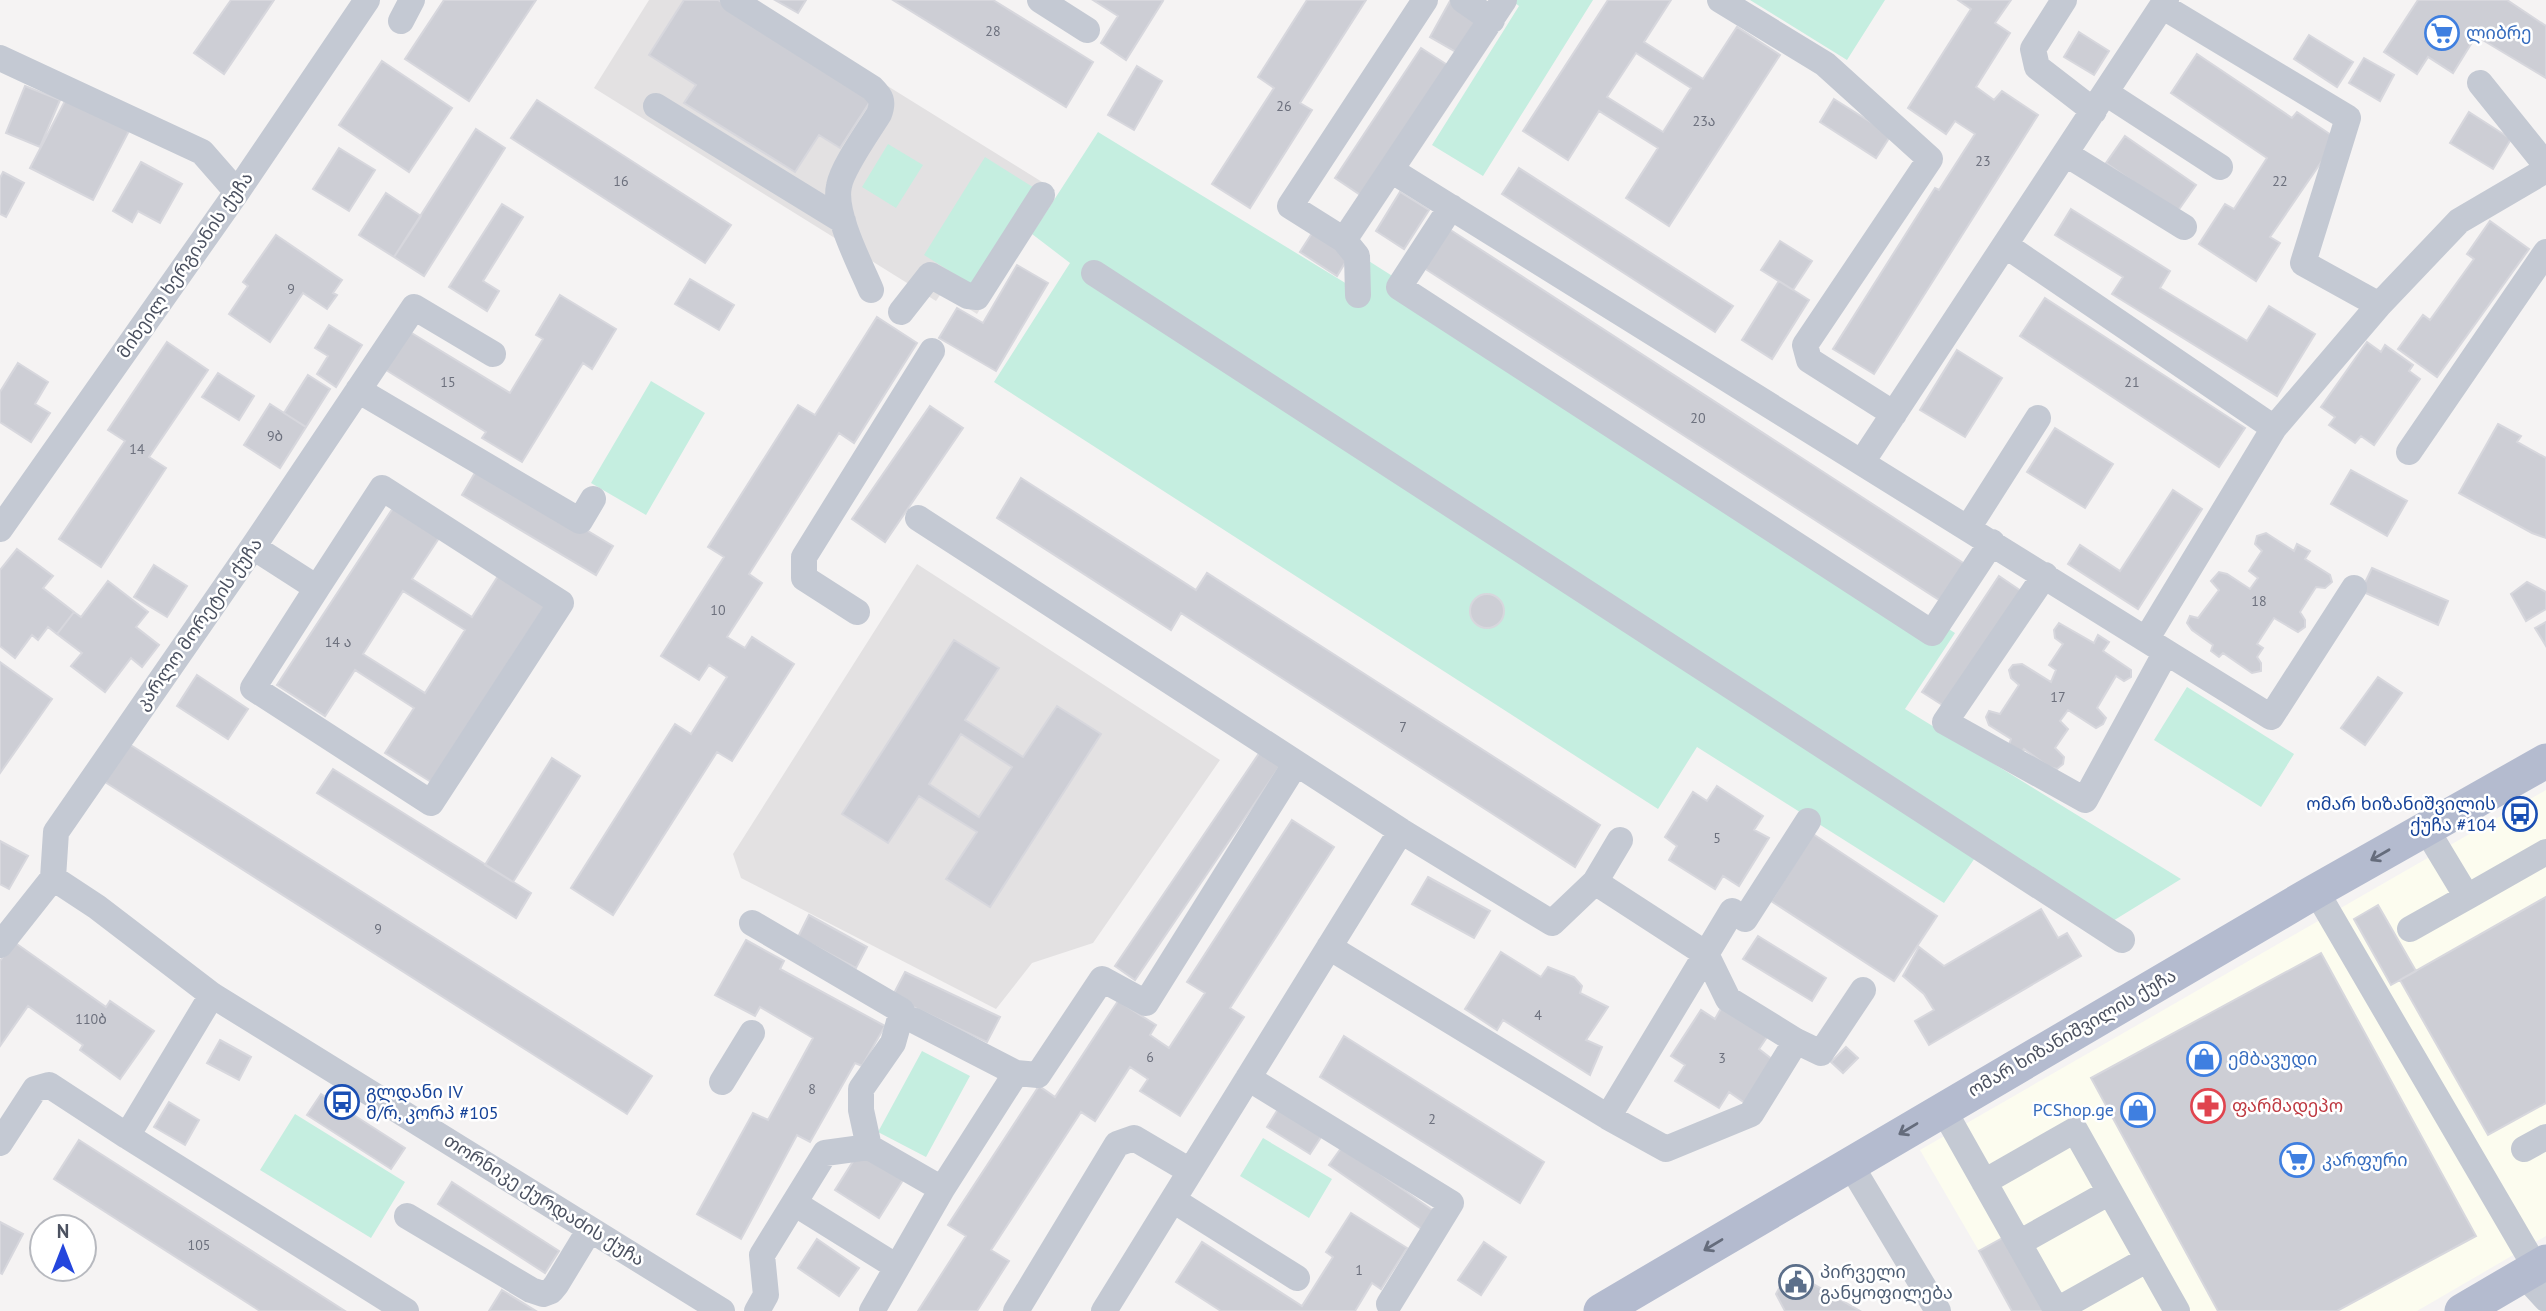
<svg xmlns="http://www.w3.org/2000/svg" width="2546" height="1311" font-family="'PT Sans','Noto Sans Georgian',sans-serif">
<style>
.commercial{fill:#fcfcef}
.education{fill:#e3e1e2}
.green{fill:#c5eee0}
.building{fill:#cdced5;stroke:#d7d7dd;stroke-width:2;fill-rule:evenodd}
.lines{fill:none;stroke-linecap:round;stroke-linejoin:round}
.minor{stroke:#c4c9d3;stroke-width:26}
.major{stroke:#b4bbcf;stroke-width:35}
.oneway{stroke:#656c7c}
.labels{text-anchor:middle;stroke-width:5;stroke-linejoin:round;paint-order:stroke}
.number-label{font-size:14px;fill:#6c707d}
.shop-label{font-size:18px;fill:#366cbe;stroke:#fff;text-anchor:start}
.street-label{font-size:18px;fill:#4b5160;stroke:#fff}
.transit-label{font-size:18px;fill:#164399;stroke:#fff;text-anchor:end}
.health-label{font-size:18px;fill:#be3a42;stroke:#fff;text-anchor:start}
.service-label{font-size:18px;fill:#4e5e75;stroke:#fff;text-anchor:start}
</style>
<rect width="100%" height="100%" fill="#f5f3f3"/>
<path class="commercial" d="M2546,790V1236L2417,1311H2014L1920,1150Z"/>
<path class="education" d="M649,0H749L1055,190L977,314L942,292L936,301L594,88Z
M917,564L1220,760L1093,943L1032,963L996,1009L741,878L733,854Z"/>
<path class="green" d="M1511,0H1593L1483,176L1432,145L1519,6Z
M1750,0H1885L1847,60Z
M1098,132L1347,284L1364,258L1955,633L1905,709L2181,879L2095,932L1979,852L1944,903L1697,747L1658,809L994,382L1070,263L1032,234Z
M888,144L923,165L896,208L862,187Z
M985,157L1036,189L975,287L924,255Z
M651,381L705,413L646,515L591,483Z
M2187,687L2294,754L2261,807L2154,740Z
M922,1051L970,1076L926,1157L878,1132Z
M295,1114L405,1182L371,1238L260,1170Z
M1263,1138L1332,1179L1309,1218L1240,1176Z"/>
<path class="building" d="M231,0H274L224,74L194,53Z
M444,0H536L469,101L405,59Z
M684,0H718L873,97L840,148L819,135L795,172L684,103L696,85L649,55Z
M775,0H806L798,13Z
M893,0H993L1093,62L1066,107Z
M1093,0H1161L1163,1L1126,60L1101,43L1118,16Z
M1307,0H1366L1300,103L1312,110L1250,208L1212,184L1274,88L1258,77Z
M1608,0H1671L1644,42L1703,79L1737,27L1780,55L1669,226L1626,198L1658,148L1599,111L1568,160L1523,131ZM1636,53L1691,88L1663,132L1607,97Z
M1958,0H2011L1995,23L2010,33L1976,87L1994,100L2002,91L2038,115L1874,374L1833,349L1935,188L1939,190L1975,134L1955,121L1946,134L1908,108L1971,9Z
M2418,0H2507L2546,26V78L2476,36L2453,73L2428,57L2417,74L2384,52Z
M1450,1L1478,16L1458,53L1430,37Z
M2079,32L2109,51L2094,75L2064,57Z
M2309,35L2353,62L2337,87L2294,59Z
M1421,48L1449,66L1362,196L1335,178Z
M2197,54L2292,118L2297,112L2337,139L2270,237L2280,243L2256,281L2199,244L2225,204L2234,209L2267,158L2171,93Z
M2364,58L2394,75L2380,101L2349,83Z
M382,61L452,108L409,172L339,125Z
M1137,66L1162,81L1134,130L1108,115Z
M25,86L60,100L40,147L6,133Z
M67,97L130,129L93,200L30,168Z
M1834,99L1891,135L1876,158L1820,122Z
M537,100L731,225L705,263L511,138Z
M2469,112L2511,139L2493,169L2450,143Z
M476,129L505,148L424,276L394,257Z
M2125,136L2196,185L2177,212L2106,163Z
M339,148L375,170L349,211L313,189Z
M141,162L182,184L160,223L138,211L132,222L113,211Z
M1519,168L1733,306L1715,332L1502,194Z
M3,172L24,183L6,217L0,214V178Z
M1400,192L1429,210L1404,249L1376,231Z
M386,193L421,216L394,257L359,235Z
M502,204L523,217L483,281L499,291L487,311L449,287Z
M2071,209L2170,271L2160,288L2247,341L2269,306L2315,334L2277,396L2112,294L2123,277L2055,235Z
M2490,221L2529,249L2437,377L2398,349L2423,315L2430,320L2474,259L2467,254Z
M1449,229L1971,568L1947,605L1424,268Z
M1314,230L1351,253L1337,276L1300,252Z
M276,235L342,280L333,293L337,295L327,309L303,293L270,342L229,314L248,286L243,282Z
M1780,241L1812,261L1793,290L1761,270Z
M1017,265L1048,283L996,371L939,338L957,308L983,323Z
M690,279L734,305L719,330L675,304Z
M1779,281L1809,300L1772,359L1742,340Z
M560,295L616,329L592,369L583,363L522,462L482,438L486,432L386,370L410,332L510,393L543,339L536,335Z
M2045,298L2245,428L2219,467L2020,336Z
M877,317L917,343L854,443L839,433L749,574L762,583L727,637L745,648L752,637L794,664L732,761L717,752L613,915L571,888L675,724L691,734L727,677L709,665L699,680L661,656L724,557L708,547L798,405L815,415Z
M329,325L362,345L336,387L317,374L328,356L315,348Z
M167,342L208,370L149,457L166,468L101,567L59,539L125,441L108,430Z
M2367,342L2381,352L2385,345L2413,365L2409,371L2420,379L2374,445L2361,436L2355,443L2329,425L2335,417L2321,407Z
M1957,350L2002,378L1965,437L1920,410Z
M18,363L48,382L35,404L50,413L31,442L0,422V392Z
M218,373L254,396L239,420L202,397Z
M308,375L330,389L306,427L284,413Z
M270,404L306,427L280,468L244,445Z
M930,406L963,428L885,542L852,519Z
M2498,424L2521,436L2517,442L2546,458V538L2532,533L2459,493Z
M2055,428L2113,464L2085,508L2027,472Z
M479,466L613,546L596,575L462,495Z
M2351,470L2407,501L2387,536L2331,504Z
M1021,478L1196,590L1207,573L1600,825L1575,867L1181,613L1171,630L997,518Z
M2173,490L2202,509L2138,609L2068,564L2080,545L2120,571Z
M395,505L441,535L412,579L472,617L500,573L547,603L431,782L385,753L414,708L355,670L325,716L277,685ZM403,591L465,630L425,693L363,654Z
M2266,533L2294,551L2297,544L2310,551L2305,559L2330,575L2332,582L2325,588L2316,587L2300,612L2305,620V627L2298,632L2274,618L2257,644L2263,648L2257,657L2261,663V671L2252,673L2223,653L2219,657L2211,651L2213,645L2192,630L2187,623L2190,616L2198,618L2219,590L2211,581L2219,572L2227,574L2250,589L2258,578L2249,571L2262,551L2255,544L2257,536Z
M17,549L53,576L43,588L74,612L57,634L48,627L38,640L32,635L15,658L0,646V570Z
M154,565L187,586L167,617L134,597Z
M2372,568L2448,601L2438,625L2361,591Z
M1999,576L2024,593L1947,708L1922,692Z
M108,581L148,612L136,627L159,645L142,667L131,658L105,692L71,666L82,653L57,634L74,612L81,617Z
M2527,582L2546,592V609L2526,621L2511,594Z
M1470 611a17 17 0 1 1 34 0a17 17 0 1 1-34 0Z
M2546,622V646L2535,628Z
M2059,623L2094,643L2098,635L2109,642L2103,651L2131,670V677L2124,681L2116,676L2097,708L2106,718L2103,724L2096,728L2068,710L2060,721L2068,729L2055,748L2064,757L2063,764L2057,769L2049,767L2024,749L2019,756L2008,748L2011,739L1989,725L1986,717L1989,711L2000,714L2019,685L2011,678L2009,670L2013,665L2022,664L2051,682L2056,670L2049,665L2063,644L2055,638L2054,630Z
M954,640L999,668L965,720L1023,757L1057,706L1101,734L990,907L946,879L977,832L919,796L888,843L842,814ZM961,734L1012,767L979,817L929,784Z
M0,662L52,699L0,773Z
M197,675L248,709L228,739L177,706Z
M2378,677L2402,693L2365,745L2341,728Z
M129,744L652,1076L627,1114L105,782Z
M1262,749L1282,763L1135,980L1115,966Z
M552,758L580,776L513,882L485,865Z
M333,769L531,893L516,918L317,793Z
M1717,786L1763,816L1754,830L1769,838L1739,886L1723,876L1715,889L1669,860L1677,846L1665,837L1693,792L1707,801Z
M1292,820L1334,847L1230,1008L1244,1017L1180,1116L1140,1091L1148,1079L1130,1067L1095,1121L1081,1112L991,1250L1009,1261L977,1311H918L966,1236L948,1225L1039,1086L1055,1097L1118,1001L1156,1025L1150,1035L1169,1048L1205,993L1187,982Z
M1813,834L1937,916L1894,981L1771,901Z
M0,841L28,856L9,889L0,884Z
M1428,877L1490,911L1474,938L1412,904Z
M2546,897V1103L2488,1135L2400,980Z
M2378,905L2416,971L2391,985L2354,919Z
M2041,909L2058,938L2067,933L2081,956L1929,1045L1915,1021L1934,1010L1924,994L1903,976L1919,947L1944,966Z
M809,915L867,947L856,968L798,937Z
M1758,936L1826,978L1812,1001L1743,959Z
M746,940L784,961L780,969L885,1026L862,1066L855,1063L810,1142L797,1135L741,1239L697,1214L753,1113L768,1120L813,1038L760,1007L755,1016L715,995Z
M14,942L106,1007L110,1001L154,1031L120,1079L80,1050L83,1045L28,1006L0,1046V961Z
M1501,952L1541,977L1548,967L1574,977L1582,986L1580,993L1608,1007L1586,1040L1602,1047L1590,1075L1503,1020L1497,1030L1465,1009Z
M2321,953L2476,1236L2337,1311H2218L2091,1078Z
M905,972L1000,1017L987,1042L892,997Z
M1723,1005L1769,1034L1759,1049L1773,1060L1745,1103L1729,1092L1719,1108L1675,1081L1685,1065L1671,1056L1701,1010L1715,1019Z
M1344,1036L1544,1162L1520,1203L1320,1077Z
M220,1040L251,1057L239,1080L207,1063Z
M1846,1047L1858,1058L1843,1073L1831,1062Z
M321,1094L405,1148L391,1169L307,1115Z
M169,1102L199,1120L185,1145L154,1127Z
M1280,1106L1323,1134L1310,1154L1267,1127Z
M79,1140L345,1311H260L54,1179Z
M1342,1147L1438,1214L1426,1232L1329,1165Z
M859,1152L903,1180L879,1218L835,1190Z
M452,1182L559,1251L545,1273L438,1204Z
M1351,1213L1407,1248L1381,1289L1372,1283L1355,1311H1221L1176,1282L1202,1242L1302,1306L1333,1257L1326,1252Z
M0,1222L23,1234L2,1274L0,1273Z
M2006,1236L2047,1311H2012L1979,1251Z
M817,1239L859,1268L839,1296L798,1268Z
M1484,1242L1506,1257L1481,1295L1458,1280Z
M1789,1270L1860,1311H1785L1776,1294Z
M502,1290L536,1311H489Z"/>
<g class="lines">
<path class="minor" d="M733,0L872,88C881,97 884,101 879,114C868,132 842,168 839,186C833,213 860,264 871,290
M1040,0L1087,30
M1463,0L1492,20
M1720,0L1825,64L1930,159L1805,345L1809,360L1894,414
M2064,0L2033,49L2037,67L2094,111
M2162,6L2348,118L2303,263L2379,305
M401,21L412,0
M0,58L202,152L237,192
M2480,83L2546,165
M2106,93L2220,167
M656,106L843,221
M2066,154L2184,227
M1391,170L2166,652
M1451,207L1399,287L1932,633L1992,542
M1344,240L1504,0
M2005,245L2274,428
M1094,273L2122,940
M1358,295L1357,256L1344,240L1290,206L1425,0
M901,312L930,275L968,296L977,297L1042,195
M358,390L580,521L593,499
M2409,452L2546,252
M1862,462L2166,0
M918,518L1401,831L1552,923L1595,882L1620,840
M1968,528L2038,418
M0,529L237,192L367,0
M253,547L317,588L382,488L561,603L431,803L253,688L317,588
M2045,575L1945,722L2085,800L2166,652L2271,717L2354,588
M857,612L804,578V557L932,351
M2147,638L2274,428L2379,305L2459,221L2546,170
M2426,829L2467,897L2546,852
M53,878L97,907L212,995L722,1311
M1595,882L1706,954L1728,999L1796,1041L1821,1053L1863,990
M2316,891L2536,1268
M1745,919L1808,821
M752,923L902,1011L893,1043L861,1089V1110L869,1147L942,1189
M2410,929L2467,897
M0,945L53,878L56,832L253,547L414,307L493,354
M1329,947L1608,1117L1732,911
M212,995L127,1136L406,1311
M915,1021L1016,1073
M1248,1078L1451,1203L1389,1304
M722,1082L752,1033
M1943,1109L2057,1311
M1608,1117L1666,1149L1751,1114L1796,1041
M0,1143L35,1089L49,1085L127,1136
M2524,1149L2546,1137
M1850,1164L1938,1311
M1984,1182L2075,1130L2177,1311
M1173,1200L1297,1278
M794,1203L897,1267
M407,1216L531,1290L543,1294L551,1291L556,1285L590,1229
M2019,1243L2110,1192
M2524,1275L2546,1299
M2057,1310L2148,1259
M757,1311L766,1295L762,1255L825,1153L869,1147
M872,1311L942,1189L1016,1073L1038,1075L1102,979L1146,1003L1296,763
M1016,1311L1117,1144L1134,1138L1190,1171
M1104,1311L1401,831"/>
<path class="major" d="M1601,1311L2316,891L2546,761
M2462,1311L2546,1262"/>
</g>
<defs><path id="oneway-shaft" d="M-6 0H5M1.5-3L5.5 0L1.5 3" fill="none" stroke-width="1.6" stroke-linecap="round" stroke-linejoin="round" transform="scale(1.75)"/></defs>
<g class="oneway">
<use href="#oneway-shaft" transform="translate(2380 855) rotate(150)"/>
<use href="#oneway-shaft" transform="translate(1908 1129) rotate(149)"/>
<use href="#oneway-shaft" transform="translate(1713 1245) rotate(149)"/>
</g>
<defs>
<g id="supermarket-ring" transform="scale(1.75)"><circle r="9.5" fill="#fff" stroke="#3f7fe0" stroke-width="1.5"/><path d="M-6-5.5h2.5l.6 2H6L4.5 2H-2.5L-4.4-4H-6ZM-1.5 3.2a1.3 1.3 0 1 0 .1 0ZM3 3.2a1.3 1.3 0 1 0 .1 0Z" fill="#3f7fe0"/></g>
<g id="bus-ring" transform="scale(1.75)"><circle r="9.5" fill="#fff" stroke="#1a4fb4" stroke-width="1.5"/><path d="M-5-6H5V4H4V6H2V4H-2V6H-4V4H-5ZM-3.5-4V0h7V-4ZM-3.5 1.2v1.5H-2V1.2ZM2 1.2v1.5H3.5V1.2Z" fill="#1a4fb4"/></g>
<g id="shop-ring" transform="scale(1.75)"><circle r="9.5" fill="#fff" stroke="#3f7fe0" stroke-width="1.5"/><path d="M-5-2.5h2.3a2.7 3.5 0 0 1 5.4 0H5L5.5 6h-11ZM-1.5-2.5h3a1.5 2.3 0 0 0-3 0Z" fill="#3f7fe0"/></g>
<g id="pharmacy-ring" transform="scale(1.75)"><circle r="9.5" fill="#fff" stroke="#e0444e" stroke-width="1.5"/><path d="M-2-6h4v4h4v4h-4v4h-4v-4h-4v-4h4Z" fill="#e0444e"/></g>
<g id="civic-ring" transform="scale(1.75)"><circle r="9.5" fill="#fff" stroke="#5c6f8a" stroke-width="1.5"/><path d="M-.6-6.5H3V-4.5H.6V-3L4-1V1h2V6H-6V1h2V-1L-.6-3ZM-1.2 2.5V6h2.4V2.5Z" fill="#5c6f8a"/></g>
</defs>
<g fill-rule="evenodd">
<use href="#supermarket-ring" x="2442" y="33"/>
<use href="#bus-ring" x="2520" y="814"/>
<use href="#shop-ring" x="2204" y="1059"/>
<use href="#bus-ring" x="342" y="1102"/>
<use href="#pharmacy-ring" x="2208" y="1106"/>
<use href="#shop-ring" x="2138" y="1110"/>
<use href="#supermarket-ring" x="2297" y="1160"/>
<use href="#civic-ring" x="1796" y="1282"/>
</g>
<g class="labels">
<g class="number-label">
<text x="993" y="36">28</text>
<text x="1284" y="111">26</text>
<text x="1704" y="126">23ა</text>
<text x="1983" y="166">23</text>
<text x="621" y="186">16</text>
<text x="2280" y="186">22</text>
<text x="291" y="294">9</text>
<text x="448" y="387">15</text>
<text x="2132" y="387">21</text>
<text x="1698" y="423">20</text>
<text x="275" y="441">9ბ</text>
<text x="137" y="454">14</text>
<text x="2259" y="606">18</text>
<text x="718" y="615">10</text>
<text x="338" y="647">14 ა</text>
<text x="2058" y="702">17</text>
<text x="1403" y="732">7</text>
<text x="1717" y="843">5</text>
<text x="378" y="934">9</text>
<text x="1538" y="1020">4</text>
<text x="91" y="1024">110ბ</text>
<text x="1150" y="1062">6</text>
<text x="1722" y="1063">3</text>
<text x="812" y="1094">8</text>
<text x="1432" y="1124">2</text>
<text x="199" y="1250">105</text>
<text x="1359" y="1275">1</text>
</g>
<g class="shop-label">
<text x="2466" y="39">ლიბრე</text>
<text x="2228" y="1065">ემბავუდი</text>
<text x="2114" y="1116" text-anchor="end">PCShop.ge</text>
<text x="2322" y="1166">კარფური</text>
</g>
<g class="street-label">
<text transform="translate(185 265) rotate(-55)" y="6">მიხეილ ხერგიანის ქუჩა</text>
<text transform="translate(199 624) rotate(-55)" y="6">კარლო მორეტის ქუჩა</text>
<text transform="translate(2072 1033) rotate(-30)" y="6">ომარ ხიზანიშვილის ქუჩა</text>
<text transform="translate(544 1200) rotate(32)" y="6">თორნიკე ქურდაძის ქუჩა</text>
</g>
<g class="transit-label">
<text x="2496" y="810">ომარ ხიზანიშვილის<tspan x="2496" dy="21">ქუჩა #104</tspan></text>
<text x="366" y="1098" text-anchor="start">გლდანი IV<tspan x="366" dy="21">მ/რ, კორპ #105</tspan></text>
</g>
<g class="health-label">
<text x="2232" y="1112">ფარმადეპო</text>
</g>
<g class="service-label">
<text x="1820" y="1278">პირველი<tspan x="1820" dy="21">განყოფილება</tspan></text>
</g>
</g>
<g transform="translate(63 1248)"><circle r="33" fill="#ffffff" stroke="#b7b9bf" stroke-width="2"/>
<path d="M0-5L12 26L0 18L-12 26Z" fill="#2446dd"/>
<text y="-10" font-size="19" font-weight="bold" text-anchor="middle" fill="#4b5160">N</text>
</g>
</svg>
